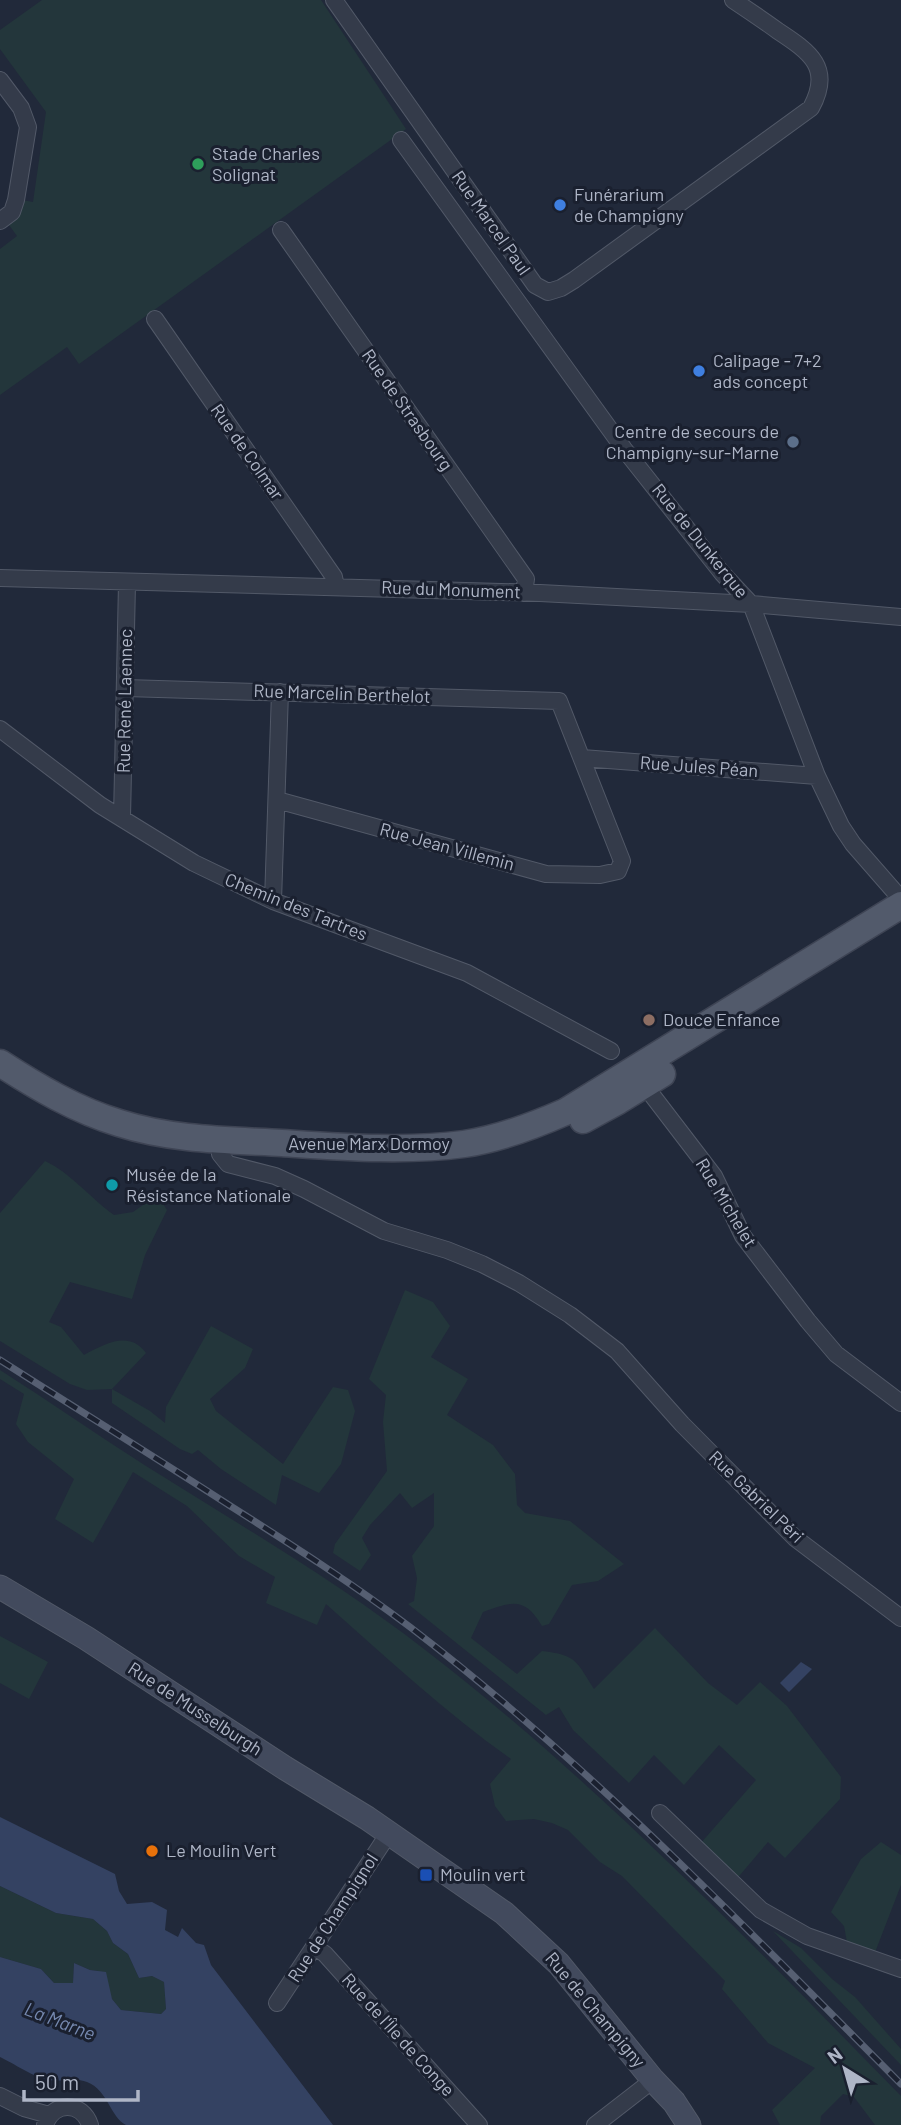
<svg xmlns="http://www.w3.org/2000/svg" width="901" height="2125" font-family="Barlow,sans-serif">
<style>
.green{fill:#23363b}
.water{fill:#344262}
.lines{fill:none;stroke-linecap:round;stroke-linejoin:round}
.street-casing{stroke:#525968;stroke-width:18}
.secondary-casing{stroke:#525968;stroke-width:25}
.primary-casing{stroke:#3e4454;stroke-width:29}
.street{stroke:#343b4a;stroke-width:16}
.secondary{stroke:#424a5d;stroke-width:23}
.primary{stroke:#525a6b;stroke-width:26}
.rail-casing{stroke:#565f72;stroke-width:7}
.rail{stroke:#1a202f;stroke-width:4.5;stroke-dasharray:13;stroke-linecap:butt}
.leisure-dot{fill:#2e9e5b;stroke:#1a202f;stroke-width:2.5}
.shop-dot{fill:#3f7fe0;stroke:#1a202f;stroke-width:2.5}
.service-dot{fill:#5c6f8a;stroke:#1a202f;stroke-width:2.5}
.education-dot{fill:#8d6e63;stroke:#1a202f;stroke-width:2.5}
.culture-dot{fill:#0f9aa8;stroke:#1a202f;stroke-width:2.5}
.food-dot{fill:#e8710a;stroke:#1a202f;stroke-width:2.5}
.transit-dot{fill:#1a4fb4;stroke:#1a202f;stroke-width:2.5}
.labels{text-anchor:middle;stroke-width:6;stroke-linejoin:round;paint-order:stroke}
.poi-label{font-size:18px;fill:#afb6c7;stroke:#1a202f;text-anchor:start}
.street-label{font-size:18px;fill:#afb6c7;stroke:#1a202f}
.water-label{font-size:19px;font-style:italic;fill:#7689b0;stroke:#1a202f}
</style>
<rect width="100%" height="100%" fill="#21293a"/>
<path class="green" d="M42,0H321L406,129L79,364L67,347L0,395V249L17,236L9,225L18,214L22,200L33,202L46,112L0,49V30Z
M45,1161C71,1173 90,1198 114,1215L133,1212L157,1195L167,1210L145,1255L132,1299L70,1282L49,1322L61,1327L84,1355C105,1344 129,1330 146,1353L112,1389L150,1411L165,1423L166,1407L211,1326L253,1349L245,1368L210,1399L216,1411L283,1464L333,1387L348,1390L355,1411L341,1464L319,1493L282,1475L276,1505L221,1469L198,1450L192,1454L180,1449L112,1403V1389L87,1390L70,1384L0,1341V1213Z
M405,1290L433,1302L450,1326L431,1357L468,1379L447,1415L493,1445L515,1474L517,1505L525,1513L570,1521L624,1564L598,1581L572,1585L549,1624L542,1626C524,1596 512,1602 483,1612L471,1638L517,1674L542,1651C577,1655 576,1661 594,1689L655,1628L708,1683L737,1705L760,1682L787,1706L841,1777L840,1799L785,1858L768,1842L729,1888L693,1852L756,1780L719,1745L684,1785L654,1755L629,1783L573,1730L559,1707L546,1715L408,1604L414,1601L417,1578L412,1556L434,1526V1493L412,1508L400,1493L370,1525L362,1538L371,1555L360,1571L333,1553L335,1544L387,1471L383,1422L386,1395L369,1379Z
M0,1370C49,1401 97,1435 146,1466C240,1525 336,1581 424,1649C597,1782 748,1940 901,2096V2125H875L854,2097L843,2094L821,2116L820,2125H780L772,2110L815,2068L768,2043L722,1989L725,1981L622,1876L600,1862L568,1830L552,1823L534,1819L506,1821L495,1806L490,1784L511,1759C446,1713 386,1657 326,1604L317,1625L266,1603L275,1577L239,1556L187,1506L133,1472L93,1543L55,1519L74,1479L28,1442L16,1424L24,1394L0,1379Z
M0,1636L48,1662L29,1699L0,1683Z
M881,1842L901,1855V1885L874,1955L847,1942L844,1926L831,1912L861,1859Z
M0,1886L56,1913L93,1919L107,1931L113,1943L128,1954L139,1978L152,1976L164,1982L166,2009L161,2014L121,2010L112,1999L98,1971L90,1970L74,1963L73,1983H54L41,1969L0,1957Z
M773,1931L801,1948L832,1979L855,1997L901,2049V2065Z"/>
<path class="water" d="M801,1662L812,1669L789,1692L780,1683Z
M0,1817L115,1874L119,1891L127,1904L152,1902L167,1910L165,1930L178,1937L182,1928L196,1943L204,1945L211,1965L333,2125H126C110,2117 108,2090 87,2082C75,2077 62,2082 49,2080C35,2078 13,2063 0,2057V1957L41,1969L54,1983H73L74,1963L90,1970L106,1972L112,1999L121,2010L161,2014L166,2009L164,1982L152,1976L139,1978L128,1954L113,1943L107,1931L93,1919L56,1913L0,1886Z"/>
<g class="lines">
<g class="street-casing">
<path id="street" d="M334,0L535,285L548,292L561,288L574,280L811,108C833,68 810,52 778,31C763,20 748,10 733,0
M0,80L21,108L28,127L16,200L12,212L0,221
M401,140L624,449L722,573L751,604L817,776L841,826L853,844L901,899
M281,230L526,579L524,593
M155,319L334,577L336,587
M0,578L540,593L751,604L901,617
M126,688L559,701L622,861L618,871L600,875L546,874L277,800
M0,729L100,805L194,863L273,901L467,973L611,1051
M582,758L817,776
M122,818L127,583
M273,901L280,692
M639,1078L714,1176L743,1236L808,1321L836,1354L901,1403
M219,1140L220,1154L228,1164L275,1176L304,1189L384,1231L447,1250L482,1264L519,1283L570,1315L617,1351L682,1424L795,1538L901,1618
M660,1813L761,1910L807,1936L901,1969
M315,1947L325,1954L479,2125
M277,2003L389,1833
M0,2096L24,2108L49,2115
M45,2125C53,2101 82,2101 90,2125
M595,2125L653,2080"/>
</g>
<g class="secondary-casing">
<path id="secondary" d="M0,1587L86,1638L285,1768L367,1818L504,1913L559,1964L653,2080L674,2102L689,2125"/>
</g>
<g class="primary-casing">
<path id="primary" d="M0,1063C37,1087 76,1110 119,1123C172,1140 227,1140 282,1143C342,1147 405,1152 464,1144C499,1139 533,1126 565,1112L901,905
M583,1120L618,1101L662,1074"/>
</g>
<use href="#street" class="street"/>
<use href="#secondary" class="secondary"/>
<use href="#primary" class="primary"/>
<g class="rail-casing">
<path id="rail" d="M0,1360C77,1409 155,1457 232,1507C292,1545 353,1584 410,1627C588,1763 744,1926 901,2084"/>
</g>
<use href="#rail" class="rail"/>
</g>
<circle class="leisure-dot" cx="198" cy="164" r="7"/>
<g class="shop-dot">
<circle cx="560" cy="205" r="7"/>
<circle cx="699" cy="371" r="7"/>
</g>
<circle class="service-dot" cx="793" cy="442" r="7"/>
<circle class="education-dot" cx="649" cy="1020" r="7"/>
<circle class="culture-dot" cx="112" cy="1185" r="7"/>
<circle class="food-dot" cx="152" cy="1851" r="7"/>
<rect class="transit-dot" x="419" y="1868" width="14" height="14" rx="3.5"/>
<g class="labels">
<g class="poi-label">
<text x="212" y="160">Stade Charles<tspan x="212" dy="21">Solignat</tspan></text>
<text x="574" y="201">Funérarium<tspan x="574" dy="21">de Champigny</tspan></text>
<text x="713" y="367">Calipage - 7+2<tspan x="713" dy="21">ads concept</tspan></text>
<text x="779" y="438" text-anchor="end">Centre de secours de<tspan x="779" dy="21">Champigny-sur-Marne</tspan></text>
<text x="663" y="1026">Douce Enfance</text>
<text x="126" y="1181">Musée de la<tspan x="126" dy="21">Résistance Nationale</tspan></text>
<text x="166" y="1857">Le Moulin Vert</text>
<text x="440" y="1881">Moulin vert</text>
</g>
<g class="street-label">
<text transform="translate(491 223) rotate(55)" y="6">Rue Marcel Paul</text>
<text transform="translate(407 410) rotate(55)" y="6">Rue de Strasbourg</text>
<text transform="translate(247 452) rotate(55)" y="6">Rue de Colmar</text>
<text transform="translate(700 541) rotate(51)" y="6">Rue de Dunkerque</text>
<text transform="translate(451 590) rotate(2)" y="6">Rue du Monument</text>
<text transform="translate(342 694) rotate(2)" y="6">Rue Marcelin Berthelot</text>
<text transform="translate(125 701) rotate(-89)" y="6">Rue René Laennec</text>
<text transform="translate(699 767) rotate(4)" y="6">Rue Jules Péan</text>
<text transform="translate(447 847) rotate(15)" y="6">Rue Jean Villemin</text>
<text transform="translate(296 907) rotate(22)" y="6">Chemin des Tartres</text>
<text x="369" y="1150">Avenue Marx Dormoy</text>
<text transform="translate(726 1203) rotate(59)" y="6">Rue Michelet</text>
<text transform="translate(756 1497) rotate(44)" y="6">Rue Gabriel Péri</text>
<text transform="translate(195 1709) rotate(33)" y="6">Rue de Musselburgh</text>
<text transform="translate(333 1918) rotate(-57)" y="6">Rue de Champignol</text>
<text transform="translate(595 2010) rotate(50)" y="6">Rue de Champigny</text>
<text transform="translate(398 2035) rotate(48)" y="6">Rue de l'Île de Conge</text>
</g>
<g class="water-label">
<text transform="translate(60 2021) rotate(21)" y="7">La Marne</text>
</g>
</g>
<g transform="translate(845 2069) rotate(323)" stroke="#1a202f" stroke-width="5" paint-order="stroke">
<path d="M0-5L12 26L0 18L-12 26Z" fill="#afb6c7"/>
<text y="-10" font-size="19" font-weight="bold" text-anchor="middle" fill="#afb6c7">N</text>
</g>
<path d="M24 2090v10h114v-10" fill="none" stroke="#afb6c7" stroke-width="3.5"/>
<text x="35" y="2090" font-size="21" fill="#afb6c7" stroke="#1a202f" stroke-width="5" paint-order="stroke">50 m</text>
</svg>
